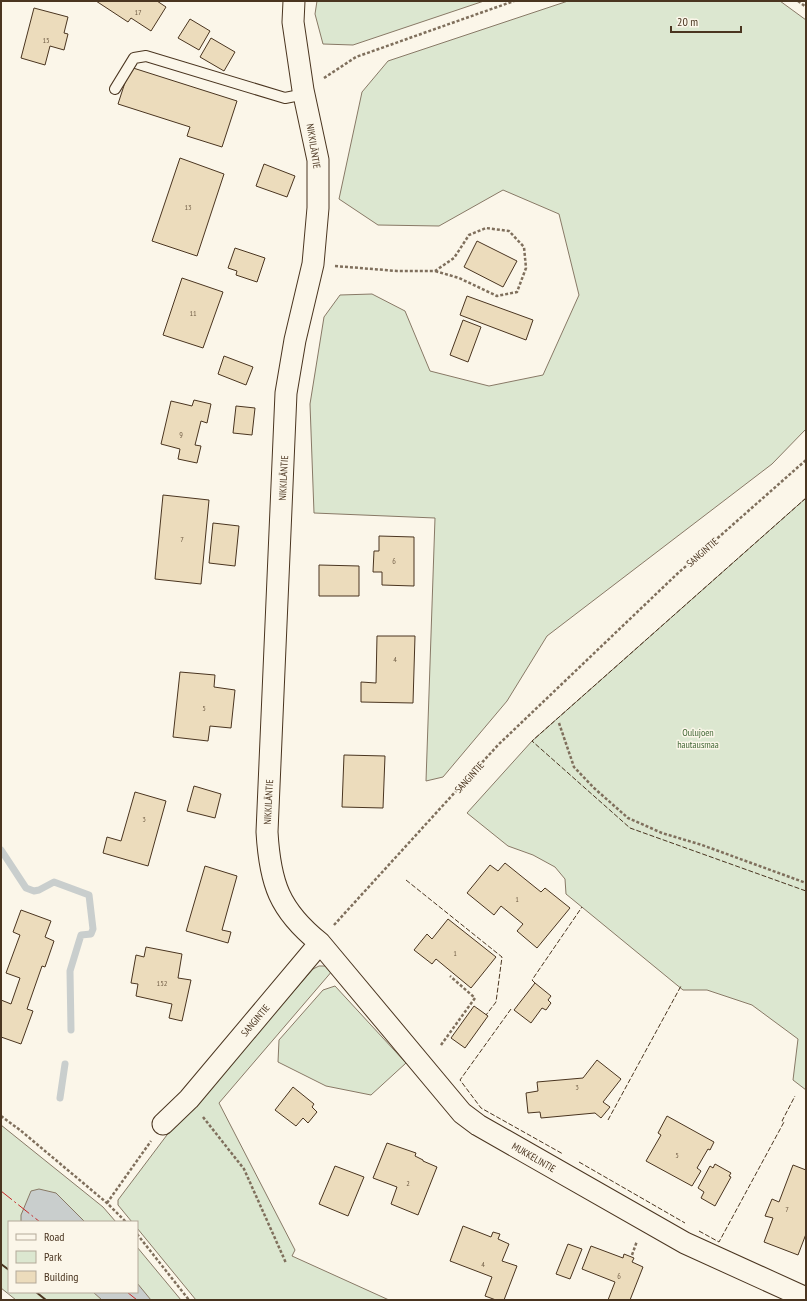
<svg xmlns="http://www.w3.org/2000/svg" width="807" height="1301" font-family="'PT Sans Narrow',sans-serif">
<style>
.green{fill:#dce7d0;stroke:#887966}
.water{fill:#c9cecd;stroke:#887966}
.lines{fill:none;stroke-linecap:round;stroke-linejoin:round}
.stream{stroke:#c9cecd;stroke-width:7}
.building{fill:#ecdcbc;stroke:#4a3520}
.service-casing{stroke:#4a3520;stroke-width:12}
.minor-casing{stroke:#4a3520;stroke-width:23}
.path{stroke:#7f6f5c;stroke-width:2.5;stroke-dasharray:3 2;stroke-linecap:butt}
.service{stroke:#fbf6e9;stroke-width:10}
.minor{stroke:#fbf6e9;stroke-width:21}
.fence{stroke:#4a3520;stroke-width:1;stroke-dasharray:5 2;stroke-linecap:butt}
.wall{stroke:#4a3520;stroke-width:2}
.power{stroke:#c62828;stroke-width:1;stroke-dasharray:14 3 2 3;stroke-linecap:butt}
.labels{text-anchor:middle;stroke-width:3;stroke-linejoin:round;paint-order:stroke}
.number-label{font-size:8px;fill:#725f47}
.street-label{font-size:10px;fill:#4a3520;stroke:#fbf6e9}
.park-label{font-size:10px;fill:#436837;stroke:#fbf6e9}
</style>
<rect width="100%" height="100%" fill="#fbf6e9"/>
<path class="green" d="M317,1H484L353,45L323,44L315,14Z
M568,1H780L806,20V429L772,464L547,636L507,701L443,777L426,781L435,518L314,513L310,404L324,317L340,295L372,294L405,311L430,371L489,386L543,375L579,295L559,214L503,190L439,226L378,225L339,199L362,92L388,61Z
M806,498V1090L793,1080L798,1039L752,1005L707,990H683L566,894L565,879L555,867L533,855L508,846L467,813L532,741Z
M319,966H325L333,970L219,1103L295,1250L292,1256L389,1300H196L137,1228V1222H132L118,1205V1200L182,1115L188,1113L313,969Z
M335,986L406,1063L371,1095L326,1086L278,1062L279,1040L323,990Z
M1,1125L103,1207L116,1222H9V1292H137V1247L181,1300H16L1,1288Z"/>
<path class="water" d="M39,1189L56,1193L85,1222H21V1215L31,1191Z
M137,1283L151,1300H102L93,1292H137Z"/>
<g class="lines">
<path class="stream" d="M1,850L26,888L34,891L39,890L54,882L89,895L93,929L91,934L81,935L70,971L71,1030
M60,1098L65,1064"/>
</g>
<path class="building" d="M96,1H157L166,7L151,31L131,18L128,22Z
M34,8L68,17L64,33L68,34L64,50L50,46L45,65L21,58Z
M190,19L210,31L199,50L178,38Z
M211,38L235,52L224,71L200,57Z
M130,67L237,101L222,147L187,136L190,127L118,104Z
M180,158L224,174L197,256L152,241Z
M264,164L295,176L287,197L256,186Z
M477,241L517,261L503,287L464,267Z
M235,248L265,258L257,282L236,275L237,271L228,268Z
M182,278L223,292L203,348L163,335Z
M467,296L533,320L526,340L460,315Z
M463,320L481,327L468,362L450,355Z
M224,356L253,367L246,385L218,374Z
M194,400L211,404L207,423L201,421L195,445L201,446L197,463L178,459L180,449L161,444L171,401L192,406Z
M236,406L255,408L252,435L233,433Z
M163,495L209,500L201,584L155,579Z
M213,523L239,526L235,566L209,563Z
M379,536L414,537V586L382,585V572H373L374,551H379Z
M319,565L359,566V596H319Z
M377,636H415L413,703L361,702V682L376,683Z
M180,672L215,675L214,687L235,690L231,728L210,726L208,741L173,737Z
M344,755L385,756L383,808L342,807Z
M194,786L221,794L215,818L187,811Z
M135,792L166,801L148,866L103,853L107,837L121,841Z
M505,863L541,892L545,888L570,908L537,948L517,931L523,924L501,906L494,915L467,893L490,865L498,871Z
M205,866L237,876L222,930L231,932L228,943L186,931Z
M21,910L51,921L45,937L54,941L45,967L42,966L27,1009L33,1011L21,1044L1,1037V1000L11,1004L20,978L6,973L20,935L13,932Z
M448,919L496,957L471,988L436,959L432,964L414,950L427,934L432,939Z
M146,947L182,954L178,978L191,980L182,1021L169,1018L172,1004L136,996L138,984L131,983L136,955L144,957Z
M535,983L551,996L548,1000L551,1003L546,1010L542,1008L531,1023L514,1010Z
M474,1006L488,1016L465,1048L451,1038Z
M597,1060L621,1079L603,1102L610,1107L601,1118L595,1113L541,1118L540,1112L528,1113L526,1093L538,1091L537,1082L583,1078Z
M293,1087L314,1104L312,1107L317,1112L308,1123L303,1118L296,1126L275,1110Z
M667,1116L714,1142L710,1150L708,1149L697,1168L701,1171L692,1186L646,1161L661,1135L658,1133Z
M387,1143L416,1153L415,1156L423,1160V1161L437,1167L418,1215L391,1204L397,1187L373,1178Z
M715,1164L731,1173L729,1176L731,1177L715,1206L701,1198L704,1192L698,1188L710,1166L713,1168Z
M793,1165L806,1170V1234L798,1255L764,1242L773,1218L765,1216L772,1199L779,1202Z
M335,1166L364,1177L348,1216L319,1204Z
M463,1226L491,1237L493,1232L500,1234L498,1239L509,1244L502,1261L517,1266L504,1300H496L485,1296L492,1277L450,1261Z
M568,1244L582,1249L570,1279L556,1274Z
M591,1246L623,1258L624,1254L634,1258L632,1262L643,1267L630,1300H608L615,1282L582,1269Z"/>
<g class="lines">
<g class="service-casing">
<path id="service" d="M115,89L134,58L146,56L285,98L295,96L303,90"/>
</g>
<g class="minor-casing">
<path id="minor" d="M294,1L293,22L303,90L318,160V208L313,264L295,340L286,393L267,832C270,883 279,910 320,943L462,1113L478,1125L685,1243L806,1298
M163,1124L189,1099L320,943"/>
</g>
<path class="path" d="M798,1L806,7
M324,78L356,57L514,1
M335,266L397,271H435L454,258L469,235L486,228L509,231L524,247L526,268L517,292L497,296L459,278L435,271
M559,723L574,767L594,788L628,818L662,833L702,845L806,883
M334,925L498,745L677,574L806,460
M441,1045L475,998L450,976
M1,1116L20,1130L107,1203L126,1222
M203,1117L244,1169L286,1263
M107,1203L151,1141
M137,1234L189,1300
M632,1255L637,1241"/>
<use href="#service" class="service"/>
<use href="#minor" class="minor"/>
<path class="fence" d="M806,498L532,741L630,828L806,891
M406,880L502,957L496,1002L486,1015
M535,983L532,980L582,907
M511,1009L460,1080L481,1108L563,1154
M608,1120L681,986
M579,1162L685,1223
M699,1231L719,1242L784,1122L782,1121L795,1096"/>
<path class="wall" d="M1,1264L9,1270
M36,1292L46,1300"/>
<path class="power" d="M1,1191L40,1222
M127,1292L137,1300"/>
</g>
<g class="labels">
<g class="number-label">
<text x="138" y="15">17</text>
<text x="46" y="43">15</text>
<text x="188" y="210">13</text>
<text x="193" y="316">11</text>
<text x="181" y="437">9</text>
<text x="182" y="542">7</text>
<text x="394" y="564">6</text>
<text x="395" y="662">4</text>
<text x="204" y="711">5</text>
<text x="144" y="822">3</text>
<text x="517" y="902">1</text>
<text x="455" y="956">1</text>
<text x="162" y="986">152</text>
<text x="577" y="1090">3</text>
<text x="677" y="1158">5</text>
<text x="408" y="1186">2</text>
<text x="787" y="1212">7</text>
<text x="483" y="1267">4</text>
<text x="619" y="1279">6</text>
</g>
<g class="street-label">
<text transform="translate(314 146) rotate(81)" y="4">NIKKILÄNTIE</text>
<text transform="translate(283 478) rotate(-87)" y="4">NIKKILÄNTIE</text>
<text transform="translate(702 552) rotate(-41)" y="4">SANGINTIE</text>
<text transform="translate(469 777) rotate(-48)" y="4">SANGINTIE</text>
<text transform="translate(268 802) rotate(-87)" y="4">NIKKILÄNTIE</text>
<text transform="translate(255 1020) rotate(-50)" y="4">SANGINTIE</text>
<text transform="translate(534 1157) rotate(30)" y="4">MUKKELINTIE</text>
</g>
<g class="park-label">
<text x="698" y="736">Oulujoen<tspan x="698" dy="12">hautausmaa</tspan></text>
</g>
</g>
<rect width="807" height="1301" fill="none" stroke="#4a3520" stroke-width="4"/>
<rect x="8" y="1221" width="130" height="72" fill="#fbf6e9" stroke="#b4a999"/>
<rect x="16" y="1234" width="20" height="6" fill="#fbf6e9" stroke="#b4a999"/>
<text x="44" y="1241" font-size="12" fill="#4a3520">Road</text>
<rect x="16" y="1251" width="20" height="12" fill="#dce7d0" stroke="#b4a999"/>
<text x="44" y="1261" font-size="12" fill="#4a3520">Park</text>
<rect x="16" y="1271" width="20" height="12" fill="#ecdcbc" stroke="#b4a999"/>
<text x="44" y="1281" font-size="12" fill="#4a3520">Building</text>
<path d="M671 26v6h70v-6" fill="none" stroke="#4a3520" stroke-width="2"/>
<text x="677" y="26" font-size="12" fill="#4a3520" stroke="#fbf6e9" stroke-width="3" paint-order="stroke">20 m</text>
</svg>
